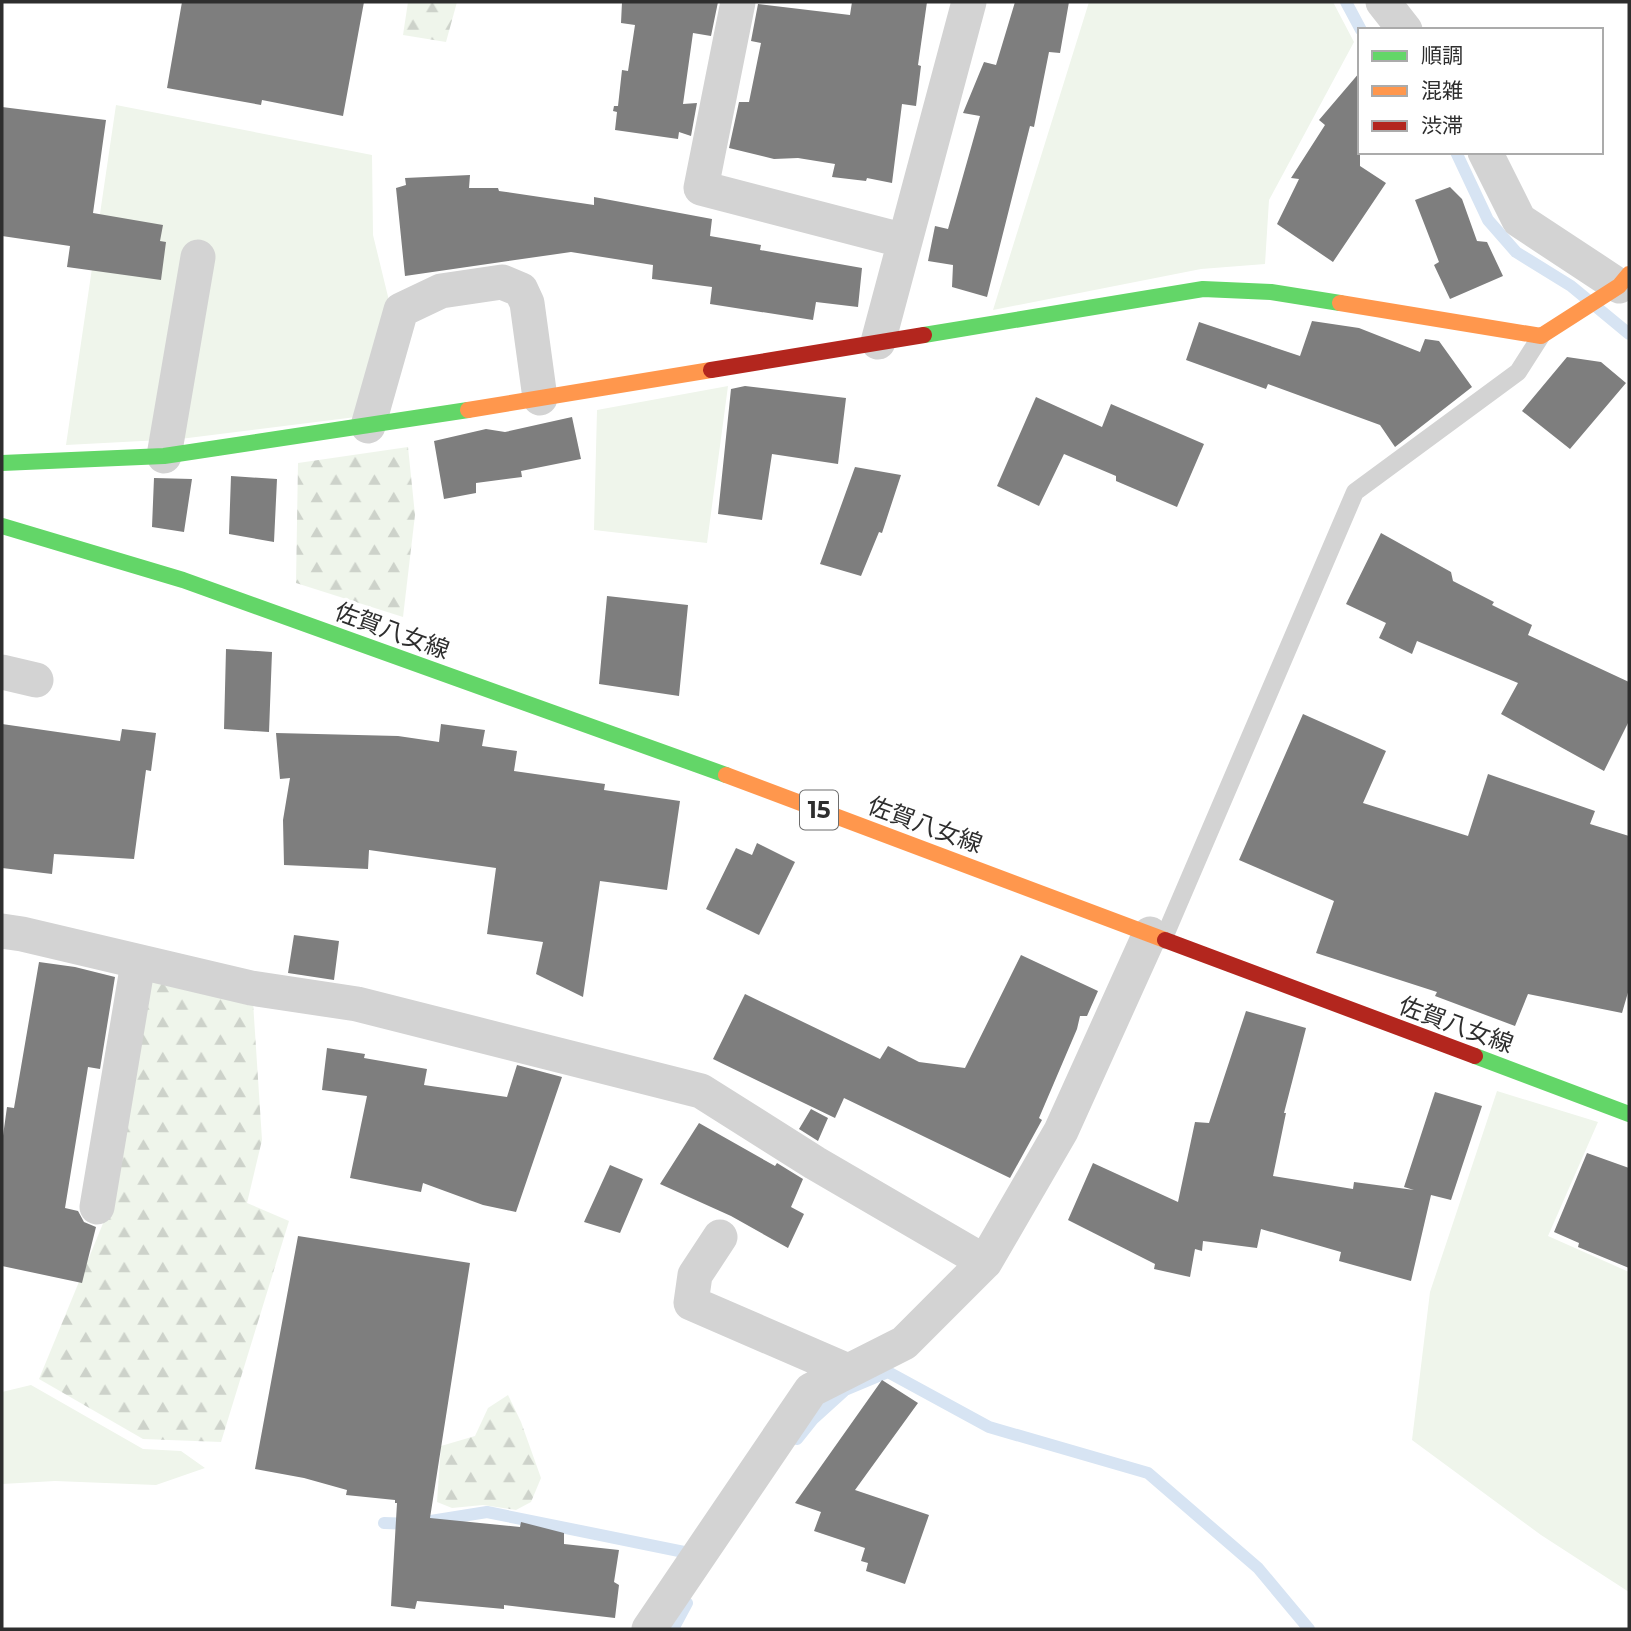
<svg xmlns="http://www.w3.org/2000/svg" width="1631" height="1631" font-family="Montserrat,'Noto Sans JP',sans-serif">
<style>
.green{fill:#eff5eb}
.forest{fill:url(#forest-firs)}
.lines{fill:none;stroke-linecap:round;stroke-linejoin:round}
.stream{stroke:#d7e4f3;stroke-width:12}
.building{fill:#7e7e7e}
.lane{stroke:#d3d3d3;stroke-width:18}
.street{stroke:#d3d3d3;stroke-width:35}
.fast{stroke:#63d668;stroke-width:16}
.slow{stroke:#ff974d;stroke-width:16}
.jam{stroke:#b3261e;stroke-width:16}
.labels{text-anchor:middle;stroke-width:7;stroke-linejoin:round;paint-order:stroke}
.shield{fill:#fff;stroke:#6d6d6d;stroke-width:2}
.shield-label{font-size:23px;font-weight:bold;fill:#2e2e2e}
.street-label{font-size:24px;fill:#2e2e2e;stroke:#fff}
</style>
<defs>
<pattern id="forest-firs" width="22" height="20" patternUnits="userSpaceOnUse" patternTransform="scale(1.75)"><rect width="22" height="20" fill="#eff5eb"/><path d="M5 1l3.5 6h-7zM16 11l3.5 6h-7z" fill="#cdd2ca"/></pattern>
</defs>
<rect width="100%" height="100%" fill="#fff"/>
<path class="green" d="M1089,2H1333L1354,42L1269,200L1265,264L1201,269L993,310Z
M116,105L372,155L373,235L392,313L364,416L180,439L66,445Z
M728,386L707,543L594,530L597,410Z
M1497,1091L1598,1122L1548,1236L1629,1272V1592L1541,1535L1412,1440L1430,1292Z
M31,1385L143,1449L181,1451L205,1468L156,1485L55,1481L2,1484V1392Z"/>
<path class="forest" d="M408,2H457L446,42L403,35Z
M408,447L415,515L403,617L296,583L298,463Z
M144,977L253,1002L262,1140L247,1203L289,1221L221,1442L143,1439L39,1379L104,1221Z
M508,1395L521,1422L541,1478L531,1502L516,1510L483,1505L452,1508L437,1502L441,1446L475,1436L488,1408Z"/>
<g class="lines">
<path class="stream" d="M1346,2L1361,30
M1456,152L1488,220L1516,252L1571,286L1629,334
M797,1439L813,1419L845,1390L888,1372L989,1427L1148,1473L1258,1568L1309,1629
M384,1523L412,1524L487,1512L684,1552
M673,1629L687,1603"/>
</g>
<path class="building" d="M182,2H364L343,116L262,100L261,105L167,88Z
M622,2H718L711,36L693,33L683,104L697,103L691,136L679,132L678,139L615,130L617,112L613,111L614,106H618L622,70L628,71L635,25L621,23Z
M852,2H927L918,65L921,66L916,106L902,104L892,183L867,178L866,181L832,177L835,164L798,158L774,159L729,148L739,102H749L761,43L751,41L758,4L850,15Z
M1015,2H1069L1060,53L1049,52L1034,127L1030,126L987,297L952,287L953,265L928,261L935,226L948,229L980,116L963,113L984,62L996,65Z
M1360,72V166L1386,183L1333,262L1277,224L1299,179L1291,178L1325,125L1319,120Z
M2,107L106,120L93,213L163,225L160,241L166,242L161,280L67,267L70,246L2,236Z
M470,175L469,188H498L499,191L594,205V197L712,219L710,236L761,245L760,250L862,268L858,307L816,302L813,320L710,304L712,287L652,279L653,265L571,252L405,276L396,188L406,185L405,178Z
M1450,187L1462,199L1477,241L1487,242L1503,276L1450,299L1434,265L1439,262L1415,200Z
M1312,321L1359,328L1420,352L1425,339L1439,341L1472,387L1395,447L1380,425L1268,384L1266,389L1186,360L1199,322L1300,356Z
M1567,357L1601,362L1626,383L1570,449L1522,411Z
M745,386L846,398L838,464L772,454L762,520L718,514L731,389Z
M1036,397L1102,427L1111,404L1204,444L1177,507L1116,481V476L1064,454L1039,506L997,486Z
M572,417L581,459L521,471L522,477L476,483V493L444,499L434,441L486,429L505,432Z
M855,467L901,475L882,533L879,532L861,576L820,564Z
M231,476L277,479L274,542L229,534Z
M154,478L192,479L184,532L152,527Z
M1381,533L1451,572L1453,581L1494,602L1492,605L1532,625L1528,635L1629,682V721L1604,771L1501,714L1518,683L1417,641L1412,654L1379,638L1386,623L1346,604Z
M607,596L688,605L679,696L599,684Z
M226,649L272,652L269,732L224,729Z
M1303,714L1386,751L1363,803L1468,836L1488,774L1595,811L1590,824L1629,836V989L1622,1013L1528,994L1515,1026L1435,996L1437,992L1316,953L1334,901L1239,860Z
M2,724L120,741L122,729L156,733L151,771L146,770L134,859L54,854L52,874L2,868Z
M441,724L485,730L482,746L517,751L514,771L605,784L604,790L680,801L667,890L600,881L583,997L536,974L543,942L487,934L496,868L369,850L368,869L284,865L283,820L290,778L280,779L276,733L398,736L439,742Z
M757,843L795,862L759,935L706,909L736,848L752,855Z
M294,935L339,941L334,980L288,973Z
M1021,955L1098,991L1087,1016H1080L1077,1029L1039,1118L1042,1120L1010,1178L844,1098L835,1118L713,1059L745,994L880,1059L888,1046L919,1062L965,1068Z
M39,962L75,967L115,977L100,1069L88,1067L65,1208L78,1211L84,1222L96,1227L82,1283L2,1266V1143L7,1107L14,1108Z
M1246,1011L1306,1028L1284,1113H1286L1273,1176L1353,1189L1354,1182L1414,1190L1404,1187L1435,1092L1482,1106L1451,1200L1431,1195L1411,1281L1339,1261L1341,1252L1261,1229L1257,1248L1203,1241L1202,1251L1195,1249L1190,1277L1154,1269L1155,1264L1068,1220L1093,1163L1178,1202L1195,1122L1209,1123Z
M327,1048L365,1054L364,1058L427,1069L424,1085L507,1097L517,1065L562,1077L516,1212L483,1205L423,1183L421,1192L350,1178L367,1096L322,1090Z
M811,1109L828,1118L818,1141L799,1129Z
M699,1123L775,1166L777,1163L803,1179L791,1207L804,1214L788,1248L731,1216L660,1184Z
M1587,1153L1629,1168V1268L1578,1247L1579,1243L1554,1232Z
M610,1165L643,1179L620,1233L584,1222Z
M298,1236L470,1263L430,1518L520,1527L521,1522L564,1533V1544L619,1550L614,1582L619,1585L615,1618L504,1605V1609L417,1601L415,1609L391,1606L397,1503H395V1500L346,1495L347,1490L304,1478L255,1469Z
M882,1380L918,1403L855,1490L929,1515L905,1584L866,1571L868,1563L861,1561L865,1548L814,1531L821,1512L795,1503Z"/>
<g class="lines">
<path class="lane" d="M1163,940L1355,492L1518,372L1541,336"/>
<path class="street" d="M738,2L701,188L905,241
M1383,2L1405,30
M1485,152L1519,220L1619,286
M878,342L969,2
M368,426L401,310L441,291L502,282L521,290L527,303L540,398
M164,456L198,257
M2,672L36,680
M2,931L22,934L251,988L357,1004L701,1091L815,1163L985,1262
M97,1207L138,963
M720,1237L695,1275L691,1303L848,1371
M649,1629L811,1390L904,1343L985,1262L1061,1131L1150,934"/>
<path class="fast" d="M924,335L1203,289L1271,292L1340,303
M2,463L164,456L468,410
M2,526L183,580L726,775
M1475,1056L1629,1114"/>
<path class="slow" d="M1340,303L1541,336L1619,286L1629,274
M468,410L711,370
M726,775L1165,940"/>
<path class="jam" d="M711,370L924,335
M1165,940L1475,1056"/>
</g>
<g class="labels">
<rect class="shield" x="800" y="790.5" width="38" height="39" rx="5"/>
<g class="shield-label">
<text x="819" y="818">15</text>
</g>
<g class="street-label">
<text transform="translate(392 631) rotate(20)" y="8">佐賀八女線</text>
<text transform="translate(925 825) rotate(20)" y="8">佐賀八女線</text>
<text transform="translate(1456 1025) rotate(20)" y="8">佐賀八女線</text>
</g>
</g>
<rect width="1631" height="1631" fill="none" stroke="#2e2e2e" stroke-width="7"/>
<rect x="1358" y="28" width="245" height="126" fill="#ffffff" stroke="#ababab" stroke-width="2"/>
<rect x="1372" y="51" width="35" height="10" fill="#63d668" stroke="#ababab" stroke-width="2"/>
<text x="1421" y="63" font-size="21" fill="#2e2e2e">順調</text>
<rect x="1372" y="86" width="35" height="10" fill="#ff974d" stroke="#ababab" stroke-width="2"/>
<text x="1421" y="98" font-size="21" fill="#2e2e2e">混雑</text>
<rect x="1372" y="121" width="35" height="10" fill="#b3261e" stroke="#ababab" stroke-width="2"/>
<text x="1421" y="133" font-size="21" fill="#2e2e2e">渋滞</text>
</svg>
